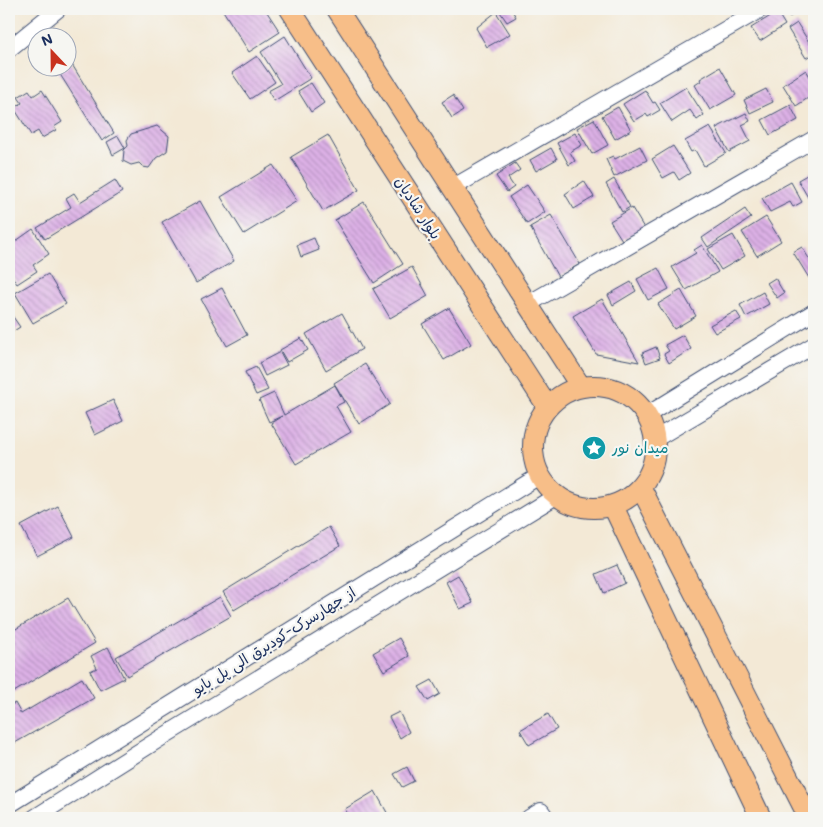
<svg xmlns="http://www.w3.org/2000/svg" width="823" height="827" font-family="Mali,'Playpen Sans Arabic',sans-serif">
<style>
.building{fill:url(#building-back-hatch)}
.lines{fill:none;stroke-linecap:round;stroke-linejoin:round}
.minor-casing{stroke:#3b4b70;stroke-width:18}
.major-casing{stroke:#3b4b70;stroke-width:22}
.minor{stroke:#fff;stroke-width:16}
.major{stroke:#f7be88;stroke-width:20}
.labels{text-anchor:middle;stroke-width:4.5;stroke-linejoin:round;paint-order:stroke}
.street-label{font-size:15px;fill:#1b2f5e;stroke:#f6f6f2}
.culture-label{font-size:15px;fill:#0d838f;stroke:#f6f6f2;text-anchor:start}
</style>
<defs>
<pattern id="building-back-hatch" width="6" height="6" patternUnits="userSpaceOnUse" patternTransform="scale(1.25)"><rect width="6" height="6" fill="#ddb1e6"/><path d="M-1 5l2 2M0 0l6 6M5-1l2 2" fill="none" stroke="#b290be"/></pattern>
</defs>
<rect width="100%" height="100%" fill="#f6f6f2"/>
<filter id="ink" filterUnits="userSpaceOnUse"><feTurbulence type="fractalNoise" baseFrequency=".02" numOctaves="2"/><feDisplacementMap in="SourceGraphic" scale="10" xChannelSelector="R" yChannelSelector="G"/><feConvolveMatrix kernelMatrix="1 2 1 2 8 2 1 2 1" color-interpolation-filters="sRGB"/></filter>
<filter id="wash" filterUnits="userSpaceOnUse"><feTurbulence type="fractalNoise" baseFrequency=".0096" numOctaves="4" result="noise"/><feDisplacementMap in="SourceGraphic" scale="20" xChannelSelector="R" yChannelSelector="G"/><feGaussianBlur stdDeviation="1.12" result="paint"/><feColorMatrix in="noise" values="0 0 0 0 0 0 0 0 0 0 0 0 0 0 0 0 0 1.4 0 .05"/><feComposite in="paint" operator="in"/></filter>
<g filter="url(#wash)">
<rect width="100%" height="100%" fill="#f3e9d6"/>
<g id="blocks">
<path class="building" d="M222,9H265L280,32L249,52Z
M498,9H511L516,17L507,22Z
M785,9H804L789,17Z
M496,12L510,34L487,47L476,28Z
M777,12L785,25L760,41L751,28Z
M797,23L814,50V53L806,58L788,29Z
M285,36L311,78L274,101L268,91L281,84L261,52Z
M257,56L275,82L250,99L232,73Z
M68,58L114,133L102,141L56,68H68Z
M720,67L736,95L710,110L695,85L701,81L700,79Z
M806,70L814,83V94L796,106L783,85Z
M311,83L324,103L311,112L298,91Z
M686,87L704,115L697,120L690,110L672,122L660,103Z
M766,89L773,102L750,113L744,100Z
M29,90L33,96L42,90L62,122L54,127L56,130L42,138L38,131L31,135L14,108L22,103L18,97Z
M645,90L653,103L655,102L660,110L648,117L646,114L634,121L623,104Z
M453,95L463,111L452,118L442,102Z
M790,105L798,120L770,135L762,120Z
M618,107L631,130L615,139L602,116Z
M746,113L750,121L742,125L750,141L729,152L716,128Z
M594,119L608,145L592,154L577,128Z
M157,126L169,136L167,151L156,158L149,168L143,167L139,163L131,165L123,161L124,150L128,146L127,140L131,134Z
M710,127L726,153L704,166L695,150L691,152L685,141Z
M575,133L582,145L570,152L575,161L569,165L557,143Z
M328,135L359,190L323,211L291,157Z
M118,136L125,148L113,155L107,142Z
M640,146L647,160L614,177L606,159L613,156L615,159Z
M673,146L690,173L679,180L674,172L663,178L652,159Z
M551,148L557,159L536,171L530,160Z
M515,163L520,170L508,178L514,187L507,192L496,176Z
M273,165L297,201L244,234L221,197Z
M814,171V208L798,180Z
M614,179L630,207L622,212L606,184Z
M115,180L122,192L45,239L37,228L71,207L66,198L74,193L80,202Z
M584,181L594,197L574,209L565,194Z
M791,182L802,202L793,207L790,202L770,212L762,198Z
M527,185L545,212L527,224L509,197Z
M200,201L234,261L196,283L162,222Z
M364,202L403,264L374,283L335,220Z
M632,208L644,228L622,240L610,221Z
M745,209L751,218L708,247L702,238Z
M551,215L580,264L558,277L530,227Z
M766,217L781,241L757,256L742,232Z
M33,229L49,254L33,265L37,271L17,284L9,272V246Z
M733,235L745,256L721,270L708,249Z
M314,238L319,250L301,257L297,245Z
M702,245L718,272L686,290L672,267L696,253L694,250Z
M802,247L813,265L814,264V275L809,278L793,252Z
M412,267L428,296L390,318L373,289Z
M658,268L669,289L648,300L637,279Z
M48,274L66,304L33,323L15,293Z
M775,278L784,293L777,298L767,283Z
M631,282L636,291L613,305L608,295Z
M222,288L247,335L227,346L201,299Z
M681,290L696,316L674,329L658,304Z
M763,292L769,304L746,317L740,305Z
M602,299L639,362L596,354L573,316Z
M449,308L471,344L444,360L422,324Z
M9,311L20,327L9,334Z
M736,311L741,319L715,333L710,325Z
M342,313L362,349L326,370L306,334Z
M683,335L691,349L669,363L664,354L669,351L665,345Z
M301,338L308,350L287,362L280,350Z
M656,347L660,358L646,363L642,353Z
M280,352L287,365L265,376L259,363Z
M365,364L390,404L359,424L334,383Z
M256,367L268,390L256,395L245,372Z
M335,385L344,402L336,406L351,432L296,464L271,423L282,416L269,422L259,400L274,393L284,415Z
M113,400L123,421L95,435L85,413Z
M58,506L74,537L37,556L21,526Z
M329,527L340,546L234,610L223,592Z
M617,565L625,583L604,593L596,574Z
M458,575L473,603L460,609L446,582Z
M220,597L231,616L127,676L116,657Z
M68,598L95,643L9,695V633Z
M399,638L409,656L384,671L373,653Z
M108,647L124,678L100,690L90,671L97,668L91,656Z
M82,678L94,698L13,744L9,736V706L15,703L21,714Z
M432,680L440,694L428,701L419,687Z
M399,712L409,732L400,738L389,717Z
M548,714L557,729L529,745L520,730Z
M407,767L414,781L402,787L394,774Z
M375,791L390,818H350L345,809Z"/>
</g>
</g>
<g filter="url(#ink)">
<use href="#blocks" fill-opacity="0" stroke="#3b4b70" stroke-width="1"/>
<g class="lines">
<g class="minor-casing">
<path id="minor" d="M9,49L58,9
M452,188L761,9
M528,304L814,139
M647,415L814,312
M655,439L814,345
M9,805L539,476
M34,818L164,736L556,496
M529,818L541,811L546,818"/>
</g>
<g class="major-casing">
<path id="major" d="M290,9L547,406
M337,9L581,387
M533 447a61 61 0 1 1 122 0a61 61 0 1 1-122 0Z
M641,488L809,818
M613,506L761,818"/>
</g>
<use href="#minor" class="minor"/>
<use href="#major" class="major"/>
</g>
</g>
<defs>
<g id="sight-disc" transform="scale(1.25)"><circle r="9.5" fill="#0f9aa8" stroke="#f6f6f2"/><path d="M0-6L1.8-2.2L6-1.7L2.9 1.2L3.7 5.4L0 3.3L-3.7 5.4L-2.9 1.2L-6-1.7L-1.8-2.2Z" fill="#fff"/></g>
</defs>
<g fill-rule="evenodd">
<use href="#sight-disc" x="594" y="448"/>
</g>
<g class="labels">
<g class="street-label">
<text transform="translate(418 208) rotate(57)" y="5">بلوار شادیان</text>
<text transform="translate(274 641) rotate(-32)" y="5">از جهارسرک-کودبرق الی پل بایو</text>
</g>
<g class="culture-label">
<text x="612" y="453">میدان نور</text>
</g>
</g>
<rect width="823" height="827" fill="none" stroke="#f6f6f2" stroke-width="30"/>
<g transform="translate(52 52) rotate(338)"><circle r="24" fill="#f6f6f2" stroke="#9ea6b7"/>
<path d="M0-4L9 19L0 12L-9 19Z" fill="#c8321e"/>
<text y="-8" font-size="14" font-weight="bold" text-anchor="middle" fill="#1b2f5e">N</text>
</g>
</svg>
